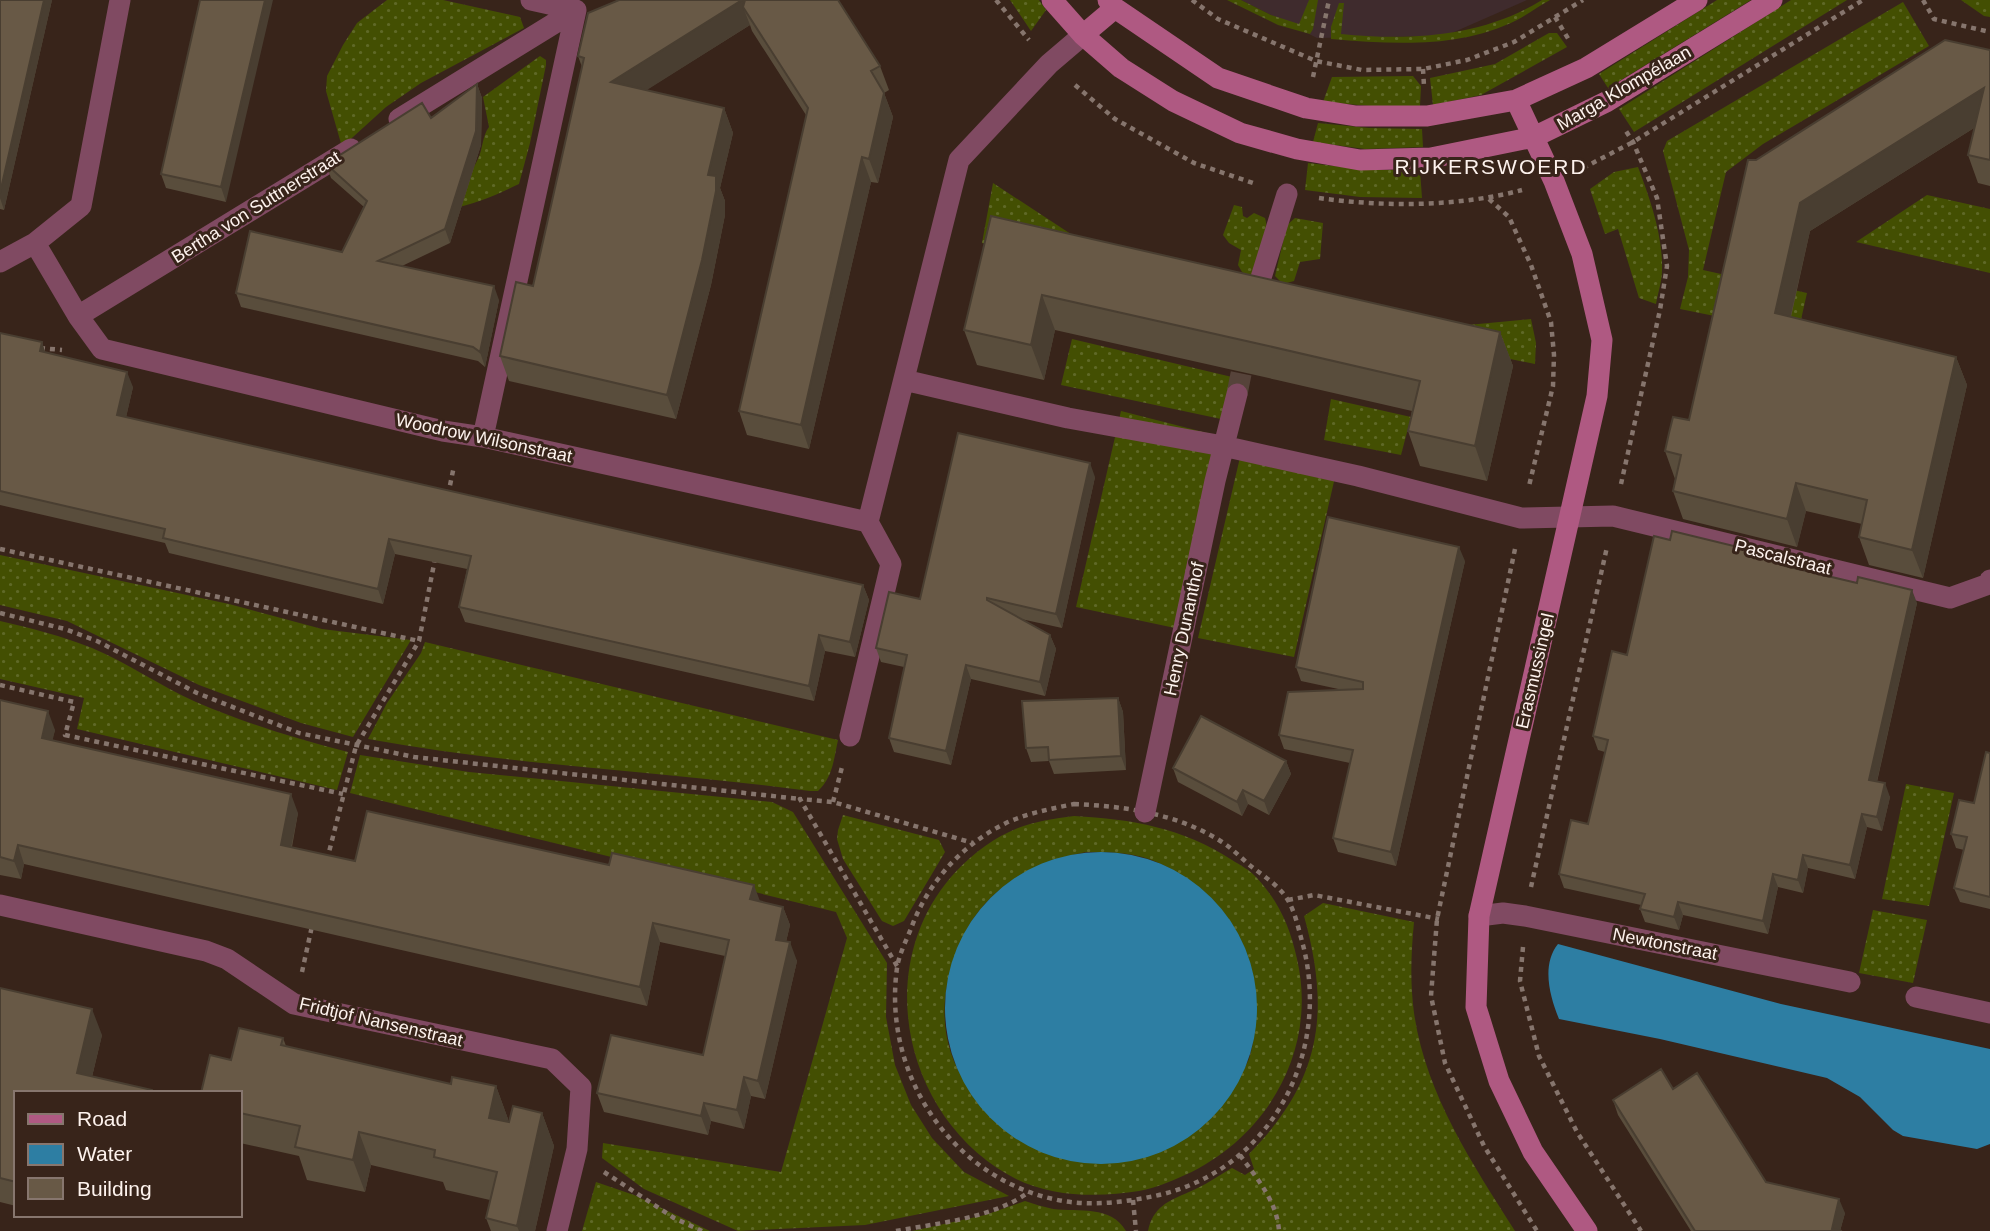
<svg xmlns="http://www.w3.org/2000/svg" width="1990" height="1231" font-family="Arial,sans-serif">
<style>
.commercial{fill:#3f2b2d}
.grass{fill:url(#grass-dots);fill-rule:evenodd}
.water{fill:#2d7ea3}
.lines{fill:none;stroke-linecap:round;stroke-linejoin:round}
.street-tunnel{stroke:#56433a;stroke-width:21;stroke-dasharray:21 10;stroke-linecap:butt}
.path{stroke:#86756d;stroke-width:4.5;stroke-dasharray:5 5;stroke-linecap:butt}
.street{stroke:#804a62;stroke-width:21}
.secondary{stroke:#af5982;stroke-width:21}
.wall{fill:#594d3c}
.shaded-wall{fill:#493e31}
.building{fill:#685946;stroke:#493e31;stroke-width:2}
.labels{text-anchor:middle;stroke-width:6;stroke-linejoin:round;paint-order:stroke}
.street-label{font-size:18px;fill:#fdf2ed;stroke:#38241a}
.quarter-label{font-size:21px;letter-spacing:2px;fill:#fdf2ed;stroke:#38241a}
</style>
<defs>
<pattern id="grass-dots" width="8" height="8" patternUnits="userSpaceOnUse" patternTransform="scale(1.75)"><rect width="8" height="8" fill="#434f02"/><path d="M2 2h.1M6 6h.1" fill="none" stroke="#5f6927" stroke-width="1.8" stroke-linecap="round"/></pattern>
</defs>
<rect width="100%" height="100%" fill="#38241a"/>
<path class="commercial" d="M1241,0H1527L1445,36L1317,38Z"/>
<path class="grass" d="M387,0H443L520,17L524,28L421,83L386,107L342,147L326,91L327,76L343,45L357,23Z
M1010,0H1039L1046,10L1031,31Z
M1227,0H1241L1271,15L1299,24L1309,0H1318L1313,29L1310,34L1278,25Z
M1542,0H1550C1539,6 1528,14 1517,20C1459,49 1394,44 1331,39V27L1339,3H1344L1341,34C1409,41 1482,37 1542,0Z
M1717,0H1751L1608,88L1599,74Z
M1791,0H1847L1634,132L1619,109Z
M1961,0H1990V17L1984,16Z
M1903,2L1929,46L1763,144L1726,172L1703,270L1807,293L1798,333L1680,309L1688,277L1689,250L1663,151L1667,141Z
M1549,33H1557L1567,47L1481,95L1433,105L1430,78L1495,64Z
M540,56L546,60V65L530,143L519,184C496,195 474,205 449,209C458,192 470,176 478,159C483,149 482,136 489,127L483,97Z
M1413,76L1421,86L1420,106H1371L1323,102L1332,77Z
M1318,123L1369,128L1422,129L1423,147L1365,149L1313,142Z
M1308,163L1369,170H1420L1422,198L1360,197L1305,190Z
M1638,167C1650,199 1663,235 1662,270C1662,281 1658,293 1656,304L1639,298L1618,229L1605,234L1590,189L1614,172Z
M993,183L1121,267L1119,273L982,243Z
M1927,195L1990,209V273L1856,242Z
M1234,205L1242,207L1243,216L1247,218L1254,213L1265,218C1270,233 1262,268 1250,277L1242,272L1238,265L1241,250L1229,243L1223,235Z
M1295,218L1323,223L1320,259L1300,262L1294,281L1283,284L1275,276L1287,225Z
M1531,319L1536,343L1535,364L1383,333Z
M1072,339L1232,377L1221,419L1061,385Z
M1331,399L1411,417L1401,455L1324,440Z
M1121,411L1219,436L1175,628L1076,607Z
M1241,453L1335,477L1294,657L1198,638Z
M0,555L229,604L322,629L411,640L353,737L301,723L199,685L67,621L0,605Z
M0,621C31,628 62,636 92,648C128,663 160,686 196,702C245,723 296,739 348,752L337,790L77,729L84,698L0,679Z
M425,642L838,740C834,758 833,777 818,791H810C663,771 514,766 368,739L387,703L421,653Z
M360,755L469,772L772,802L793,812L887,963L886,1017L895,1065L911,1105L932,1138L964,1172L1009,1196L865,1225L738,1231L644,1189L602,1158L603,1143L781,1172L847,938L836,912L350,793Z
M1906,784L1954,793L1929,906L1882,899Z
M843,815L939,840L945,852L904,921L893,926L882,921L843,859L837,839L838,830Z
M1074,816C1132,819 1183,828 1232,860C1240,865 1250,870 1257,878C1279,902 1290,927 1297,959C1318,1049 1268,1137 1185,1175C1170,1182 1155,1188 1139,1191C1096,1198 1045,1197 1007,1174C905,1115 872,969 951,877C967,859 987,842 1009,832C1029,822 1052,819 1074,816ZM1086,852C1107,852 1129,852 1149,859C1214,883 1259,942 1256,1012C1255,1028 1254,1044 1249,1059C1172,1231 869,1141 962,939C985,888 1033,862 1086,852Z
M1323,903L1414,922C1411,953 1410,983 1414,1013C1426,1095 1472,1163 1515,1231H1148C1153,1207 1168,1201 1189,1192C1204,1186 1218,1176 1232,1168L1245,1175L1254,1169L1249,1154C1321,1081 1331,1013 1304,916Z
M1873,910L1927,920L1913,983L1859,973Z
M596,1182L634,1195L710,1231H582Z
M1025,1201C1034,1204 1044,1207 1053,1209C1079,1212 1111,1205 1126,1231H912L985,1215Z"/>
<path class="water" d="M945 1008a156 156 0 1 1 312 0a156 156 0 1 1-312 0Z
M1558,944L1781,1004L1990,1049V1144L1977,1149L1903,1136L1893,1130L1860,1097L1827,1078L1660,1039L1559,1019C1550,997 1541,965 1558,944Z"/>
<g class="lines">
<path class="street-tunnel" d="M1237,394L1247,344"/>
<path class="path" d="M996,0L1029,40
M1192,0L1218,19L1316,61L1362,70L1423,69L1467,60L1514,42L1583,0
M1923,0L1934,19L1990,32
M1555,17L1569,40
M1423,69L1424,86
M1313,77L1329,0
M1075,85L1115,119L1194,163L1256,184
M1583,168L1633,142L1863,0
M1319,198C1383,207 1459,207 1522,190
M1489,199L1509,217L1531,265L1551,322L1554,355L1553,386L1529,486
M40,348L62,350
M1621,484L1660,310L1667,266L1657,198L1633,142L1624,128
M448,495L454,466
M0,549L419,641
M1515,549L1437,919L1431,996L1445,1063L1484,1146L1537,1231
M0,613L65,629L97,641L197,693L299,733L414,757L800,799
M0,685L74,702L65,735L343,794
M833,802L842,767
M1074,804C1124,806 1179,814 1222,842C1233,849 1242,859 1252,867C1265,877 1281,887 1289,902C1296,915 1299,931 1303,945C1331,1053 1272,1169 1159,1195C1128,1202 1094,1206 1063,1201C954,1182 882,1076 897,968C899,954 907,939 912,926C929,881 963,844 1006,823C1028,813 1050,809 1074,804Z
M327,860L356,746L419,641L435,559
M1531,887L1607,547
M1288,900L1314,895L1439,919
M1523,947L1520,981L1539,1056L1577,1132L1641,1231
M897,966L800,799L833,802L973,843
M302,972L312,926
M1240,1155C1257,1179 1277,1201 1279,1231
M604,1172L674,1218L702,1231
M1133,1200L1136,1231
M896,1231C939,1223 993,1218 1029,1192"/>
<path class="street" d="M399,119L576,10
M35,243L81,206L120,0
M0,262L35,243L78,316L102,349L443,431L483,437L868,522L959,160L1049,64L1083,35
M1259,284L1287,194
M78,316L351,149
M904,380L1068,418L1223,446L1358,476L1521,518L1613,516L1950,598L1989,584L1990,580
M483,437L576,10L531,0
M850,736L891,564L868,522
M1145,812L1215,481L1237,394
M0,905L206,951L227,959L294,1004L552,1059L581,1087L577,1149L557,1231
M1479,916L1503,913L1525,916L1850,982
M1916,997L1990,1013"/>
<path class="secondary" d="M1052,0L1083,35L1121,68L1173,101L1240,133L1297,149L1360,160L1431,158L1534,137L1606,102L1772,0
M1108,0L1115,8L1218,78L1306,108L1356,116H1427L1516,100L1586,68L1697,0
M1083,35L1115,8
M1516,100L1554,181L1582,254L1602,340L1597,396L1479,916L1476,1007L1499,1081L1533,1152L1587,1231"/>
</g>
<path class="wall" d="M0,0H52L4,210L0,209Z
M200,0L226,202L166,188L161,174Z
M619,0H838L880,66L889,90L884,93L893,117L878,183L871,182L809,449L747,435L739,411L806,115L752,31L750,25L646,90L724,108L733,133L720,188L725,201V215L711,285L676,419L509,381L500,356L533,286L582,67L578,56Z
M1990,50V186L1978,183L1968,155L1974,128L1810,231L1791,317L1956,357L1967,385L1923,578L1869,565L1859,537L1862,524L1806,511L1797,547L1683,519L1673,491L1675,479L1665,451L1689,420L1756,160Z
M477,84L482,98L481,145L450,243L402,266L499,300L485,367L478,361L241,307L236,293L342,252L364,207L331,178L326,164L431,118Z
M991,216L1500,332L1513,366L1487,481L1420,466L1408,431L1412,411L1277,380L1055,330L1044,380L977,365L964,330Z
M0,333L42,342L45,352L133,387L126,417L863,585L869,600L855,657L825,651L814,701L465,622L459,607L467,569L395,554L383,604L169,553L165,543L0,505Z
M1095,477L1062,628L1021,619L1050,635L1056,649L1045,696L971,679L951,765L894,752L889,738L904,667L881,662L876,648L920,599Z
M1465,561L1396,866L1338,852L1333,838L1350,763L1284,749L1279,735L1343,690L1301,681L1296,667Z
M1789,567L1917,603L1877,782L1890,797L1882,831L1867,827L1855,879L1808,868L1803,893L1778,887L1768,934L1683,915L1679,930L1645,922L1640,909L1641,905L1564,888L1559,874L1588,824L1605,752L1598,750L1593,736L1627,655Z
M1118,698L1123,712L1126,770L1054,774L1049,761L1031,762L1026,748Z
M0,700L55,730L52,740L298,813L292,847L355,861L759,901L783,907L790,925L786,942L797,961L765,1099L751,1096L744,1129L711,1121L708,1135L604,1112L597,1093L703,1055L725,956L660,942L647,1006L24,864L21,879L0,875Z
M1990,753V909L1960,902L1954,888L1964,850L1956,848L1951,834L1974,803Z
M1286,761L1291,774L1269,815L1248,804L1242,816L1178,782L1173,768Z
M0,988L102,1035L92,1077L152,1090L153,1093H16V1206L0,1202Z
M283,1038L286,1046L451,1084L496,1086L508,1119L507,1122L542,1113L554,1146L535,1231H491L486,1218L490,1200L446,1190L443,1182L371,1165L365,1192L307,1180L299,1156L240,1143V1093L231,1060Z
M1673,1089L1766,1182L1845,1213L1840,1231H1842H1691L1618,1115L1613,1100Z"/>
<path class="shaded-wall" d="M44,0H52L4,210L0,198V193Z
M265,0H273L226,202L221,187Z
M742,0H747L743,7L750,25L620,107L611,82Z
M477,84L482,98L481,145L450,243L445,229Z
M1984,88L1990,118L1810,231L1785,341L1775,313L1800,203Z
M884,93L893,117L878,183L869,159Z
M724,108L733,133L720,188L725,201V215L711,285L676,419L667,395L708,175Z
M862,157L871,182L809,449L801,425Z
M494,286L499,300L485,367L480,352Z
M1042,295L1055,330L1044,380L1031,345Z
M1500,332L1513,366L1487,481L1475,446Z
M42,342L47,358L40,351Z
M1956,357L1967,385L1923,578L1912,550Z
M127,372L133,387L123,431L117,415Z
M1090,463L1095,477L1062,628L1056,614Z
M1796,483L1806,511L1797,547L1787,519Z
M389,539L395,554L383,604L378,589Z
M1459,547L1465,561L1396,866L1391,852Z
M863,585L869,600L855,657L850,642Z
M1912,590L1917,603L1874,794L1869,780Z
M819,635L825,651L814,701L809,686Z
M1050,635L1056,649L1045,696L1040,682Z
M966,665L971,679L951,765L946,751Z
M1118,698L1123,712L1126,770L1121,756Z
M48,711L55,730L49,756L42,738Z
M1286,761L1291,774L1269,815L1264,801Z
M1885,783L1890,797L1882,831L1877,817Z
M1243,790L1248,804L1242,816L1237,802Z
M291,794L298,813L288,863L281,845Z
M1862,814L1867,827L1855,879L1850,865Z
M18,845L24,864L21,879L14,861Z
M1803,855L1808,868L1803,893L1798,880Z
M1773,874L1778,887L1768,934L1763,921Z
M754,885L761,904L750,899Z
M1678,902L1683,915L1679,930L1674,917Z
M783,907L790,925L782,958L776,940Z
M653,923L660,942L647,1006L640,987Z
M790,942L797,961L765,1099L758,1081Z
M92,1009L102,1035L88,1093L77,1073Z
M744,1077L751,1096L744,1129L737,1110Z
M496,1086L508,1119L501,1151L489,1118Z
M704,1103L711,1121L708,1135L701,1116Z
M542,1113L554,1146L535,1231H519L517,1226Z
M359,1132L371,1165L365,1192L353,1160Z
M1839,1199L1845,1213L1840,1231L1832,1229Z"/>
<path class="building" d="M0,0H44L0,193Z
M200,0H265L221,187L161,174Z
M619,0H742L611,82L724,108L708,175L716,176V191L702,260L667,395L500,356L516,282L533,286L584,58L578,56L588,13Z
M745,0H838L880,66L871,71L884,93L869,159L862,157L801,425L739,411L808,108L743,7Z
M1945,40L1990,50V160L1968,155L1984,88L1800,203L1775,313L1956,357L1912,550L1859,537L1867,500L1796,483L1787,519L1673,491L1681,455L1665,451L1669,433L1673,417L1689,420L1748,160H1756Z
M477,84L476,131L445,229L378,261L494,286L480,352L473,347L236,293L250,231L342,252L367,201L326,164L422,103L431,118Z
M991,216L1500,332L1475,446L1408,431L1420,381L1264,345L1042,295L1031,345L964,330Z
M0,333L42,342L40,351L127,372L117,415L863,585L850,642L819,635L809,686L459,607L471,556L389,539L378,589L163,538L165,529L0,491Z
M958,433L1090,463L1056,614L987,598V600L1050,635L1040,682L966,665L946,751L889,738L907,655L876,648L889,592L920,599Z
M1328,517L1459,547L1391,852L1333,838L1353,750L1279,735L1288,692L1363,689V682L1296,667Z
M1672,531L1787,559L1785,566L1857,583L1858,577L1912,590L1869,780L1885,783L1877,817L1862,814L1850,865L1803,855L1798,880L1773,874L1763,921L1678,902L1674,917L1640,909L1645,894L1559,874L1571,820L1588,824L1608,740L1593,736L1612,651L1627,655L1654,536L1670,540Z
M1118,698L1121,756L1049,760L1048,747L1026,748L1022,701Z
M0,700L48,711L42,738L291,794L281,845L355,861L367,811L609,865L612,853L754,885L750,899L783,907L776,940L790,942L758,1081L744,1077L737,1110L704,1103L701,1116L597,1093L611,1035L703,1055L729,940L653,923L640,987L18,845L14,861L0,857Z
M1201,716L1286,761L1264,801L1243,790L1237,802L1173,768Z
M1986,752L1990,753V897L1954,888L1967,837L1951,834L1959,800L1974,803Z
M0,988L92,1009L77,1073L152,1090V1093H16V1182L0,1178Z
M239,1028L283,1038L281,1045L451,1084L452,1077L496,1086L489,1118L509,1122L513,1106L542,1113L517,1226L486,1218L497,1172L434,1157L435,1150L359,1132L353,1160L295,1147L300,1126L240,1113V1093H201L210,1055L231,1060Z
M1661,1069L1673,1089L1697,1073L1766,1182L1839,1199L1832,1229L1842,1231H1695L1613,1100Z"/>
<g class="labels">
<g class="street-label">
<text transform="translate(1624 88) rotate(-30)" y="6">Marga Klompélaan</text>
<text transform="translate(256 207) rotate(-32)" y="6">Bertha von Suttnerstraat</text>
<text transform="translate(484 438) rotate(12)" y="6">Woodrow Wilsonstraat</text>
<text transform="translate(1783 557) rotate(14)" y="6">Pascalstraat</text>
<text transform="translate(1184 629) rotate(-78)" y="6">Henry Dunanthof</text>
<text transform="translate(1535 671) rotate(-77)" y="6">Erasmussingel</text>
<text transform="translate(1665 944) rotate(11)" y="6">Newtonstraat</text>
<text transform="translate(381 1022) rotate(13)" y="6">Fridtjof Nansenstraat</text>
</g>
<g class="quarter-label">
<text x="1491" y="174">RIJKERSWOERD</text>
</g>
</g>
<rect x="14" y="1091" width="228" height="126" fill="#38241a" stroke="#87766e" stroke-width="2"/>
<rect x="28" y="1114" width="35" height="10" fill="#af5982" stroke="#87766e" stroke-width="2"/>
<text x="77" y="1126" font-size="21" fill="#fdf2ed">Road</text>
<rect x="28" y="1144" width="35" height="21" fill="#2d7ea3" stroke="#87766e" stroke-width="2"/>
<text x="77" y="1161" font-size="21" fill="#fdf2ed">Water</text>
<rect x="28" y="1178" width="35" height="21" fill="#685946" stroke="#87766e" stroke-width="2"/>
<text x="77" y="1196" font-size="21" fill="#fdf2ed">Building</text>
</svg>
